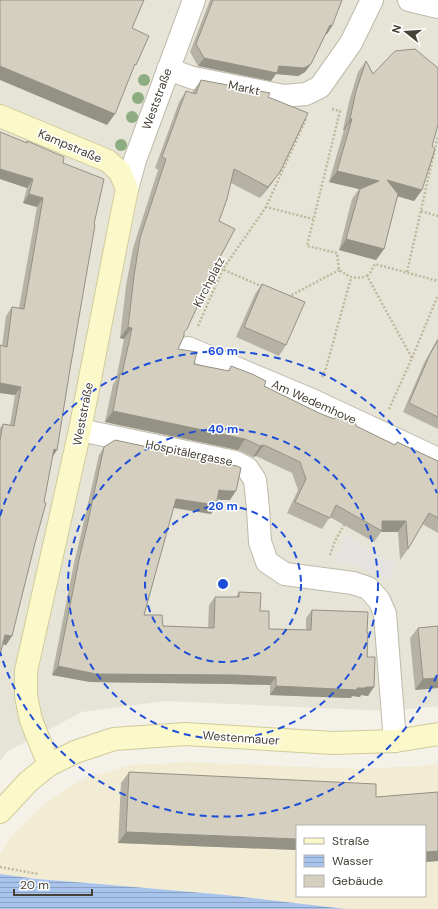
<svg xmlns="http://www.w3.org/2000/svg" width="438" height="909" font-family="'DM Sans',sans-serif">
<style>
.residential{fill:#e6e4d6}
.commercial{fill:#f3ecd4;fill-rule:evenodd}
.parking{fill:#e4e3df}
.water{fill:url(#water-rules)}
.lines{fill:none;stroke-linecap:round;stroke-linejoin:round}
.street-casing{stroke:#bebaab;stroke-width:24}
.secondary-casing{stroke:#d0cb9a;stroke-width:24}
.path{stroke:#beb89d;stroke-width:2.5;stroke-dasharray:2 2;stroke-linecap:butt}
.street{stroke:#fff;stroke-width:22}
.secondary{stroke:#fbf8c9;stroke-width:22}
.tree{fill:#8eac82}
.wall{fill:#b6b2a3}
.shaded-wall{fill:#949185}
.building{fill:#d4cfbe;stroke:#949185}
.ring{fill:none;stroke:#1d4ed8;stroke-width:2;stroke-dasharray:7 5}
.labels{text-anchor:middle;stroke-width:3;stroke-linejoin:round;paint-order:stroke}
.street-label{font-size:12px;fill:#464237;stroke:#fff}
.centre{fill:#1d4ed8;stroke:#fff;stroke-width:2}
.ring-label{font-size:12px;text-anchor:middle;font-weight:bold;fill:#1d4ed8;stroke:#fff;stroke-width:3;stroke-linejoin:round;paint-order:stroke}
</style>
<defs>
<pattern id="water-rules" width="6" height="5" patternUnits="userSpaceOnUse"><rect width="6" height="5" fill="#a8c4ec"/><path d="M0 2.5h6" fill="none" stroke="#8ba1c0"/></pattern>
</defs>
<rect width="100%" height="100%" fill="#f3f1e8"/>
<path class="residential" d="M0,0H438V706L388,711L165,701L82,712L8,751L0,761Z"/>
<path class="commercial" d="M189,762L356,769L419,766L438,764V909H346L226,895L100,884L37,879L0,874V853L10,837L49,800L85,778L131,765ZM297,826H425V896H297Z"/>
<path class="parking" d="M346,535L396,565L389,581L360,567L335,560Z"/>
<path class="water" d="M0,874L37,879L100,884L226,895L346,909H0Z"/>
<g class="lines">
<g class="street-casing">
<path id="street" d="M409,0L438,7
M168,69L193,78L284,96L306,94L320,87L351,43L372,0
M127,189L135,160L194,0
M188,348L312,400L438,459
M80,430L235,462L247,468L255,480L258,509L260,542L267,562L285,574L353,583L368,588L379,600L385,614L395,741"/>
</g>
<g class="secondary-casing">
<path id="secondary" d="M0,116L108,161L120,172L127,189L118,234L80,430L26,671V696L31,720L49,765
M0,812L28,782L49,765L75,752L114,739L185,734L333,743L395,741L438,734"/>
</g>
<path class="path" d="M332,109L340,111L307,246L337,253L339,270C350,277 353,280 367,276L412,358
M306,119L266,207L313,219
M421,211L438,216
M213,265L263,287
M407,272L438,135
M367,276L370,273L375,264L438,281
M288,297L339,270
M198,326L223,269L266,207
M322,377L326,368L351,278
M389,409L412,358L438,295
M330,555L335,541L345,523
M0,867L38,874"/>
<use href="#street" class="street"/>
<use href="#secondary" class="secondary"/>
</g>
<g class="tree">
<circle cx="144" cy="80" r="6"/>
<circle cx="138" cy="98" r="6"/>
<circle cx="132" cy="117" r="6"/>
<circle cx="121" cy="145" r="6"/>
</g>
<path class="wall" d="M210,0H342L332,26L327,34H326L311,64L305,72L298,76L276,74L271,81L198,66L190,52Z
M366,61L373,74L432,146L422,190L414,201L397,196L384,249L376,260L339,250L352,199L359,189L329,182L344,130H343L349,102L358,72Z
M201,80L268,97L272,183L260,198L231,183L219,221V259L184,332L178,349L194,364L228,371L231,366L264,386L319,413L334,419L337,415L356,426L395,445L397,442L438,461V533L422,524L408,549L400,560L398,532H381L374,542L330,517L322,529L287,513L298,490L292,473L256,456L253,457L238,450L105,422L113,384L116,380L124,339L120,338L126,286L133,248L158,170L155,168L179,102L186,91L192,93L193,91Z
M0,132L26,143L27,141L63,163L94,224L57,450L52,457L35,543L12,636L6,645L2,644L0,655V428L3,424L10,425L15,395L0,393V345L2,346L6,316L12,307L19,308L37,207L23,203L27,188L0,179Z
M262,284L286,345L279,356L236,337L255,294Z
M438,338V429L403,412L424,363Z
M104,447L230,500L218,499L216,505L211,514L173,508L144,615L163,626L208,628L209,605L215,597H236L239,592L260,611L269,629L306,630V618L312,610L367,633L368,696L361,695L360,697L352,696L351,698L270,695V685L230,684L90,682L52,675L74,563L81,534L99,455Z
M438,626V688L415,690L410,638L418,628Z
M129,772L376,797L438,792V861L425,862L297,826V850L118,843L121,783Z"/>
<path class="shaded-wall" d="M330,25L332,26L327,34L324,33Z
M204,58L311,64L305,72L298,76L276,74L271,81L198,66Z
M0,66L115,114L107,125L0,80Z
M350,119H352L344,130H343Z
M0,169L33,179L27,188L0,179Z
M337,171L379,181L372,192L329,182Z
M280,172L272,183L260,198L268,187Z
M387,180L422,190L414,201L380,191Z
M29,194L43,198L37,207L23,203Z
M346,239L384,249L376,260L339,250Z
M128,327L132,328L124,339L120,338Z
M0,383L21,387L15,395L0,393Z
M113,411L245,439L238,450L105,422Z
M264,445L256,456L253,457L260,446Z
M54,449L57,450L51,459Z
M219,490L236,491L230,500H221L214,498Z
M176,499L216,505L211,514L170,507Z
M382,521H406L398,532H381Z
M5,635L12,636L6,645L0,644Z
M58,666L236,675L276,677L270,685L230,684L90,682L52,675Z
M438,678V688L415,690L423,679Z
M276,686L357,688L366,687H374L368,696L361,695L360,697L352,696L351,698L270,695Z
M126,832L297,839V850L118,843Z
M438,851V861L425,862V852Z"/>
<path class="building" d="M0,0H144L132,28L149,36L136,65L135,64L115,114L0,66Z
M213,0H342L332,26L330,25L311,64L304,68L279,66L277,73L204,58L196,44Z
M415,49L438,68V125L432,146L435,149L422,190L387,180L398,194L384,249L346,239L360,189L379,181L337,171L352,119H350L356,91L366,61L373,74L395,51Z
M201,80L270,93L268,97L308,113L280,172L268,187L234,169L227,199L219,221L235,229L219,259L187,329L184,332V336L178,349L197,352L194,364L229,371L231,366L252,374L266,381L264,386L319,413L334,419L337,415L356,424V426L395,445L397,442L438,461V518L429,513L408,549L406,521H382V531L336,505L330,518L295,502L306,479L300,462L264,445L260,446L245,439L113,411L120,374H122L132,328L128,327L134,276L140,238L166,159L162,157L186,91L196,94Z
M0,132L27,143V141L64,157L63,163L104,179L94,224L95,225L70,369L57,450L54,449L44,502L46,503L35,543L12,636L5,635L0,655V440L3,424L14,426L21,387L0,383V345L7,347L12,307L24,309L43,198L29,194L33,179L0,169Z
M262,284L305,302L286,345L244,327Z
M438,340V417L409,403L430,354Z
M115,440L237,466L241,468L236,491H227L219,490L216,505L176,499L144,615H162L163,626L214,628L215,597H239V592L261,593L260,611H269V629L311,630L312,610L368,612L367,633L368,632L367,657H375L374,687H366V688H357V690L276,686V677L236,675L96,674L58,666L80,555L87,526L104,447Z
M438,626V678L423,679L418,628Z
M129,772L376,784V797L438,792V851L425,852V826H297V839L126,832Z"/>
<g class="ring">
<circle cx="223" cy="584" r="78"/>
<circle cx="223" cy="584" r="155"/>
<path d="M437 675A233 233 0 0 1 0 652M0 516A233 233 0 0 1 437 493"/>
</g>
<g class="labels">
<g class="street-label">
<text transform="translate(244 88) rotate(12)" y="4">Markt</text>
<text transform="translate(157 99) rotate(-70)" y="4">Weststraße</text>
<text transform="translate(70 146) rotate(23)" y="4">Kampstraße</text>
<text transform="translate(209 282) rotate(-63)" y="4">Kirchplatz</text>
<text transform="translate(314 402) rotate(24)" y="4">Am Wedemhove</text>
<text transform="translate(83 414) rotate(-79)" y="4">Weststraße</text>
<text transform="translate(189 453) rotate(12)" y="4">Hospitälergasse</text>
<text transform="translate(241 738) rotate(4)" y="4">Westenmauer</text>
</g>
</g>
<circle cx="223" cy="584" r="6" class="centre"/>
<g class="ring-label">
<text x="223" y="355">60 m</text>
<text x="223" y="433">40 m</text>
<text x="223" y="510">20 m</text>
</g>
<rect x="296" y="825" width="130" height="72" fill="#ffffff" stroke="#b5b3af"/>
<rect x="304" y="838" width="20" height="6" fill="#fbf8c9" stroke="#b5b3af"/>
<text x="332" y="845" font-size="12" fill="#464237">Straße</text>
<rect x="304" y="855" width="20" height="12" fill="url(#water-rules)" stroke="#b5b3af"/>
<text x="332" y="865" font-size="12" fill="#464237">Wasser</text>
<rect x="304" y="875" width="20" height="12" fill="#d4cfbe" stroke="#b5b3af"/>
<text x="332" y="885" font-size="12" fill="#464237">Gebäude</text>
<g transform="translate(406 32) rotate(287)" stroke="#ffffff" stroke-width="3" paint-order="stroke">
<path d="M0-3L7 15L0 10L-7 15Z" fill="#464237"/>
<text y="-6" font-size="11" font-weight="bold" text-anchor="middle" fill="#464237">N</text>
</g>
<path d="M14 889v6h78v-6" fill="none" stroke="#464237" stroke-width="2"/>
<text x="20" y="889" font-size="12" fill="#464237" stroke="#ffffff" stroke-width="3" paint-order="stroke">20 m</text>
</svg>
